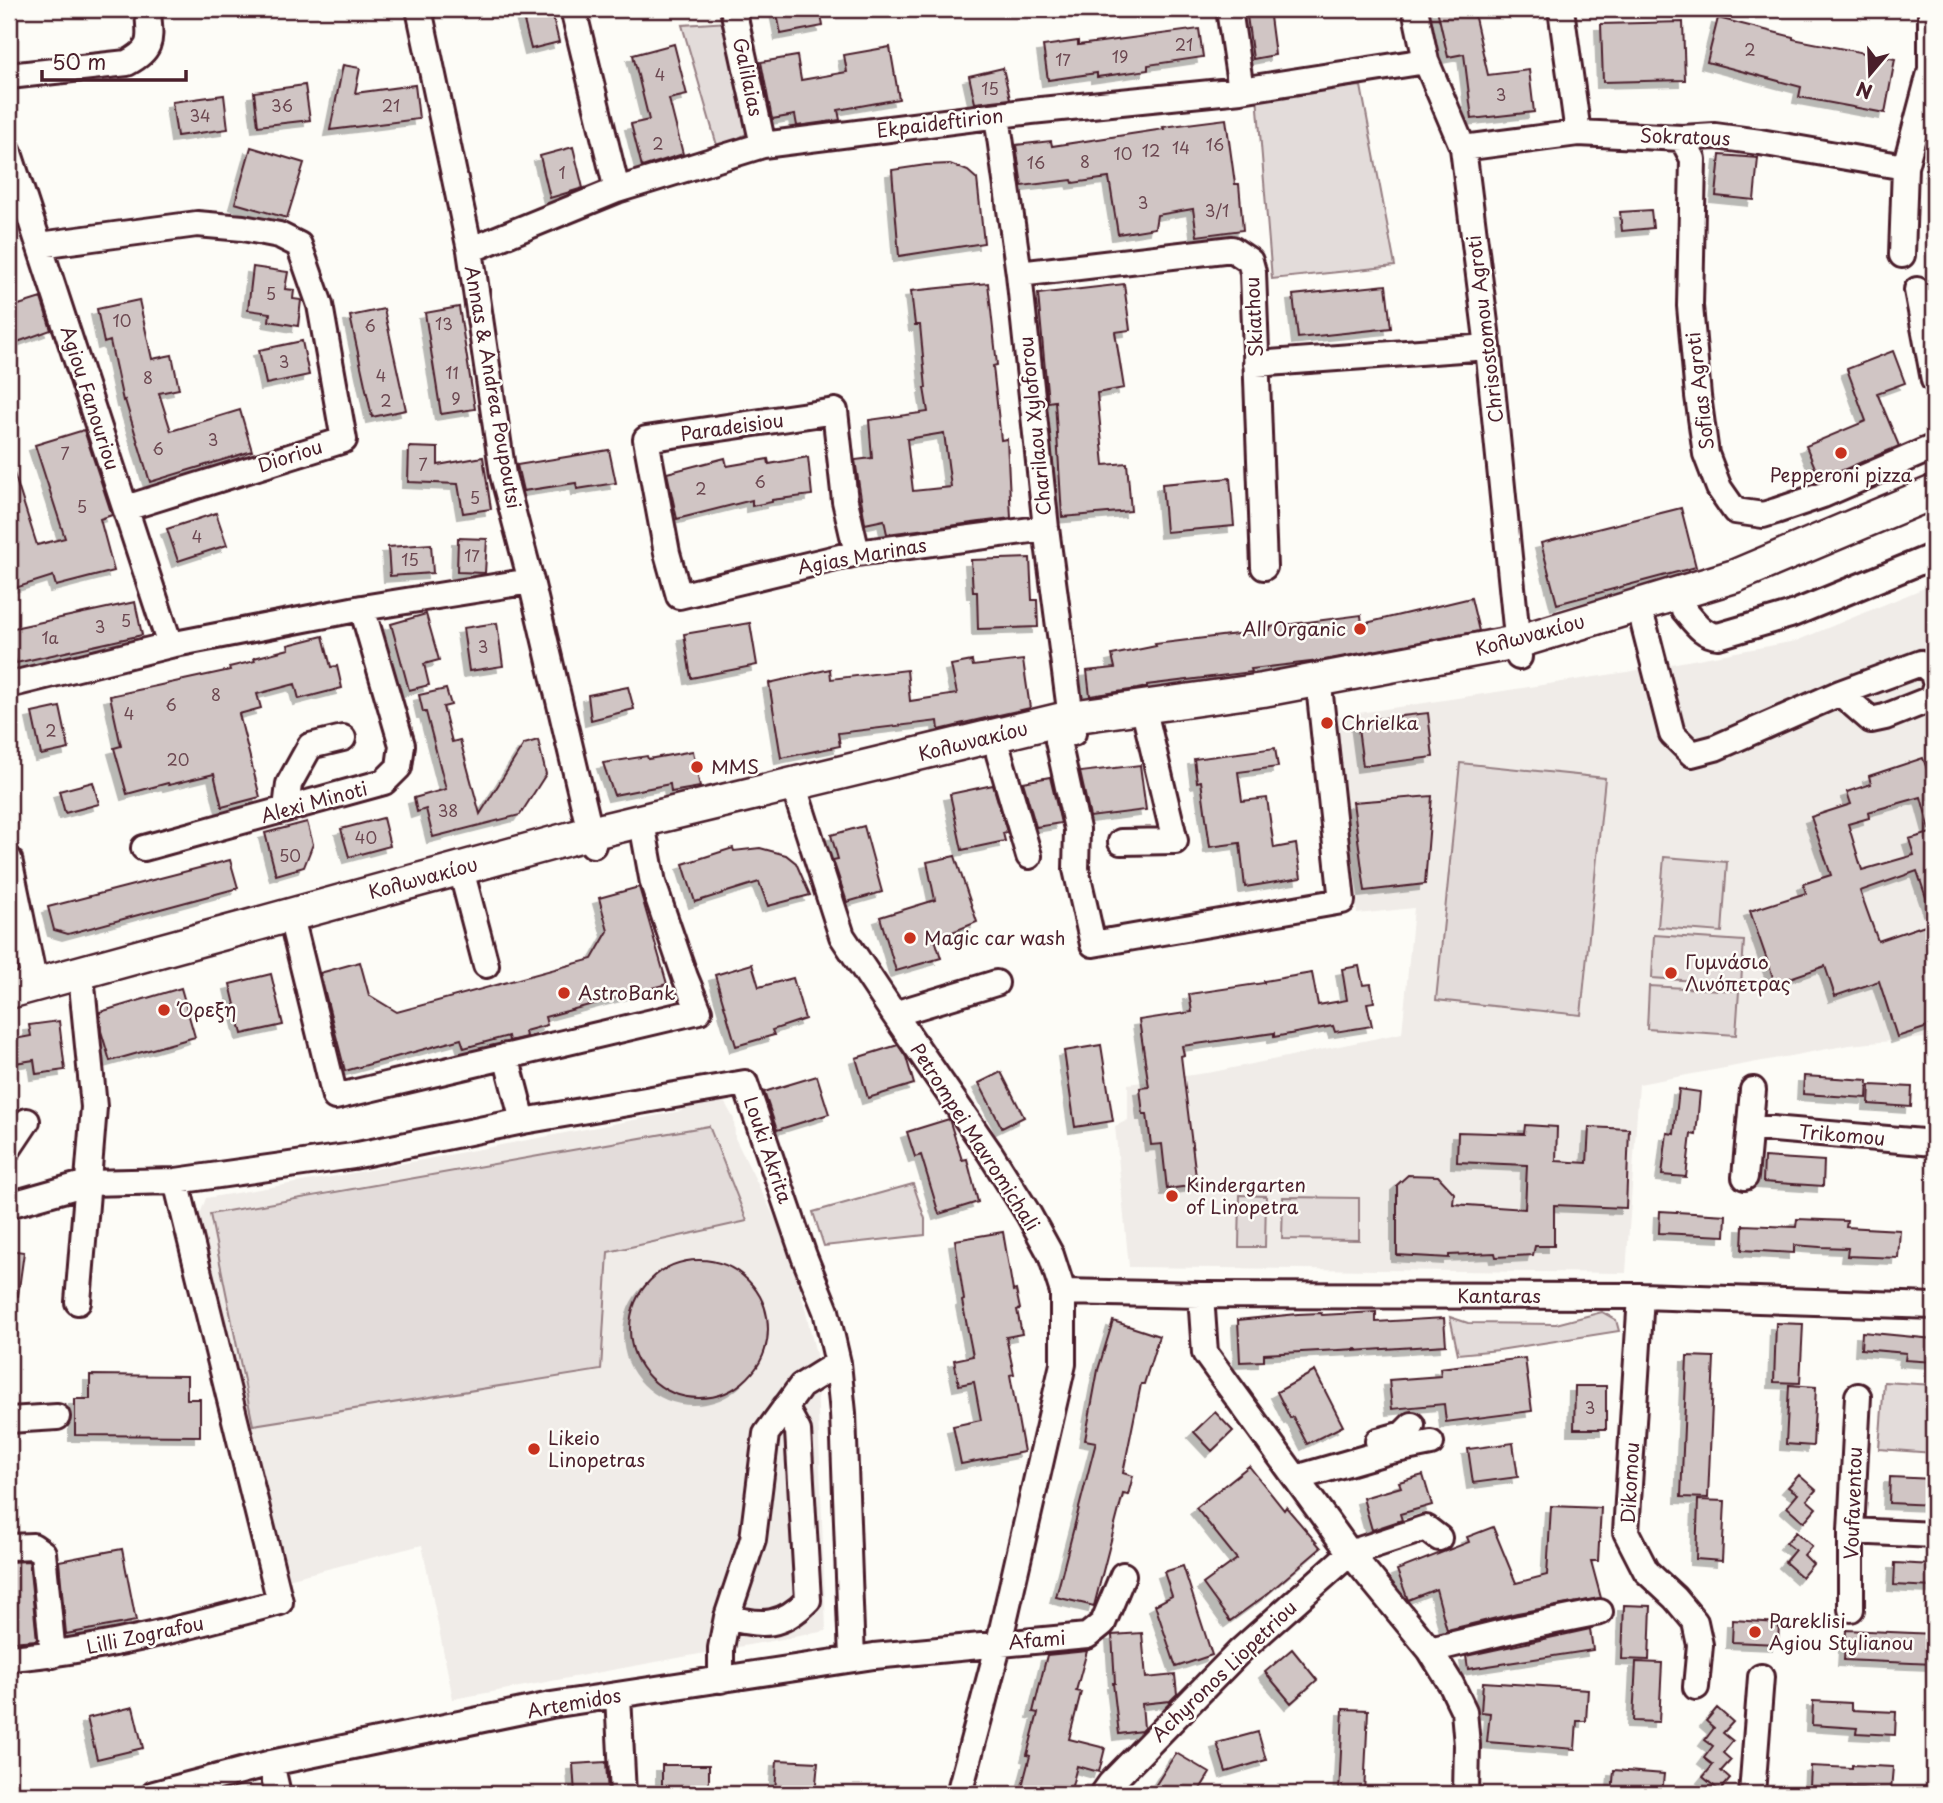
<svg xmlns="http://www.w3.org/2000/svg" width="1943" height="1803" font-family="'Playpen Sans',sans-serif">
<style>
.built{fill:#f0ece8}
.green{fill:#e3dcda;stroke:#967e82;stroke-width:2}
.building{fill:#d0c5c4;stroke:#4a1f2b;stroke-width:2;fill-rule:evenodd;filter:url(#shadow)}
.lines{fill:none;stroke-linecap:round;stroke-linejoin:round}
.minor-casing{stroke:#4a1f2b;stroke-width:30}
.major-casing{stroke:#4a1f2b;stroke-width:37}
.minor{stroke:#fdfcf7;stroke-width:24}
.major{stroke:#fdfcf7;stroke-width:32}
.poi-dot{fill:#c8321e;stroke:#fdfcf7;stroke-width:2.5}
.labels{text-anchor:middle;stroke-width:5;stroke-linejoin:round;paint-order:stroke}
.number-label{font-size:16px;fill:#6c4851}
.street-label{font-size:19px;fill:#4a1f2b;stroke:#fdfcf7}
.poi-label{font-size:19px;fill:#4a1f2b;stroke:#fdfcf7;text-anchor:start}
</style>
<defs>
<filter id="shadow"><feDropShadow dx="-6" dy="6" stdDeviation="0" flood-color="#0004"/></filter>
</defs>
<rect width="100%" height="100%" fill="#fdfcf7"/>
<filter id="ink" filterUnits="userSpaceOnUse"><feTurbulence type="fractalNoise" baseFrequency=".0143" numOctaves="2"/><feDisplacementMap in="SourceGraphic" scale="14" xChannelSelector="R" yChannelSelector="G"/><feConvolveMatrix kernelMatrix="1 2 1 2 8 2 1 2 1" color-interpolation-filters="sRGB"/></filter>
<g filter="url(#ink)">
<path class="built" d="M1934,584V1037L1849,1045L1639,1084L1626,1273L1129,1267L1115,1126L1128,1120V1084L1213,1072L1402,1033L1414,908L1357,914L1333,717L1627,672L1796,641Z
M713,1096L725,1103L734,1119L735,1138L791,1251L816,1354L826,1631L453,1699L422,1545L280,1581L196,1225L206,1198L343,1175L681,1111L690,1101Z"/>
<path class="green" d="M729,22L752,131L718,149L682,25Z
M1361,86L1395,266L1272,279L1257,96Z
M1460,763L1605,778L1581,1015L1436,1000Z
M1664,857L1727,862L1722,932L1658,927Z
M1654,935L1744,941L1741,984L1652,978Z
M1649,986L1739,991L1736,1035L1647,1029Z
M709,1126L747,1221L608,1252L601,1370L253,1425L210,1214Z
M913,1184L925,1219V1235L824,1246L813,1212Z
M1240,1195L1266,1196L1265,1247H1239Z
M1283,1197L1359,1198V1240L1282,1239Z
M1602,1312L1616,1320L1619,1331L1499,1350L1458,1354L1450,1317L1468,1323L1556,1324Z
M1884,1382L1934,1385V1453L1879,1449Z"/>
<path class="building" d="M521,9H551L559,42L531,49Z
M776,9H820L823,26L781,34Z
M1246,9H1269L1275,55L1253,59Z
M1437,9H1473L1488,75L1529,70L1534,112L1472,119L1464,54L1448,57Z
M1718,18L1793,37V39L1895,59L1885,113L1799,97L1801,87L1707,62Z
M1683,22L1685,80L1603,82L1601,24Z
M1199,29L1203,57L1148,65V70L1097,77V73L1048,80L1043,46L1078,41V45Z
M674,44L687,95L669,99L683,154L642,167L631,124L649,120L633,55Z
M890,47L899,99L838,110L840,120L797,126L795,115L772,119L761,62L797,56L801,80L847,72L844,55Z
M343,65L360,68L355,93L415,85L419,119L330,130Z
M1003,68L1010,99L975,103L969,76Z
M305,85L310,120L258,126L254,92Z
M224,95L228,129L177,136L172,102Z
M1226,119L1235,184H1239L1243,230L1197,236L1193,209L1157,215L1155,228L1118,234L1109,178L1073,183L1072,180L1022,186L1016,145L1051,141L1052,146L1164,129L1163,127Z
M251,147L304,163L287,218L235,203Z
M573,147L583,188L550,198L540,156Z
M1720,155L1758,158L1754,200L1716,196Z
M950,164L968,171L977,179L984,243L899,256L892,170L926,165Z
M1651,210L1653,228L1622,231L1620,212Z
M253,267L288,272L285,289L294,290L293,299L301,300L298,326L269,321L270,313L248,310Z
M988,283L997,365L993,366L1001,440L1007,439L1011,518L887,534L884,520L865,524L855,460L872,458L869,420L928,412L924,388H926L920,325H915L911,291ZM944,433L951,487L913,491L907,439Z
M1124,284L1130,330L1115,332L1124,388L1097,393L1104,465L1127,463L1131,511L1062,517L1055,401L1048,402L1038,294Z
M1386,285L1391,328L1298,338L1293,295Z
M41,298L51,330L9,345V308Z
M139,300L152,359L172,355L179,389L159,393L171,431L240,410L252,451L150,482L125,400L123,401L110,341L104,343L97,309Z
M459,307L475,409L441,414L425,313Z
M384,309L406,410L372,417L350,316Z
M302,341L309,375L266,384L259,350Z
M1893,351L1905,383L1877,393L1899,446L1820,480L1806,446L1866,421L1847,369Z
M84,430L112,515L100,519L114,571L56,586L53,576L9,590V467H12L37,545L65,538L35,445Z
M409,447L438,448V465L483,457L491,509L463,513L458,484L408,482Z
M609,450L616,483L577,489L576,483L523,491L517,465Z
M808,457L812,495L772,500V502L752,506V500L677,519L667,473L725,458L727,466L768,459L769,464Z
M1230,478L1234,526L1166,532L1162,484Z
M1681,508L1696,567L1557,604L1541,543Z
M216,513L227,545L178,561L167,529Z
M458,538L487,539L485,573L457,572Z
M431,544L433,573L390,576L388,547Z
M1030,558L1032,600H1037L1038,627L978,629L977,592H973L971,560Z
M1471,598L1479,631L1319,661L1251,669L1252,672L1147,685V687L1137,689L1090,696L1087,671L1115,668L1112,655L1156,646L1155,644L1270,630V627L1361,615L1362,624Z
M135,602L142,635L16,663L9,629Z
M426,614L439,660L424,664L429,685L409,690L391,624Z
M497,623L503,666L469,671L463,628Z
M750,623L757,665L691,678L684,634Z
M323,636L331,667L337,666L342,688L299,699L295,684L257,694L261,708L239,714L260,797L222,807L214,774L169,785L168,783L127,794L114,748L121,746L110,696L230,670L229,667L255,661L254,658L289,649L288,645Z
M1023,660L1030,708L959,724L960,725L939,730L938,721L838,733L840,746L781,758L769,683L830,669L831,679L907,670L910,701L957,694L951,665L972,661L973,666Z
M628,687L634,709L591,720L588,695Z
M446,689L451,705L443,707L452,742L460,740L480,814L524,744L538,740L546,774L520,815L433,837L426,809L417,812L414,798L446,789L426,712H423L419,695Z
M60,707L69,749L41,755L32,713Z
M1428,713L1433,757L1363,766L1357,721Z
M1275,748L1278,767L1238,772L1242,801L1267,798L1274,848L1296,844L1301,878L1245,887L1240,843L1210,847L1201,781L1197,782L1194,759Z
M693,751L700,787L671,792L670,784L614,795L603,763L647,756L648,759Z
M1923,758L1927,769L1934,767V829L1930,830L1921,797L1868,812L1869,818L1848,824L1862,870L1914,855L1909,839L1934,832V914L1932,915L1917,871L1860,891L1878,941L1934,922V1025L1897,1037L1879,981L1835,996L1825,966L1775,983L1750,911L1806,893L1803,884L1831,875L1811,817L1851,804L1847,792L1871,784L1869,776Z
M1140,765L1146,810L1090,817L1080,772Z
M1050,777L1061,823L1036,827L1023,782Z
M93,782L99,804L65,813L59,791Z
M993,785L1007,832L1003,833L1005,841L962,850L950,794Z
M1432,796L1425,884L1365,891L1353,802Z
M383,818L390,846L349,857L341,829Z
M307,822L313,844L304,867L276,875L265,833Z
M864,826L882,892L847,902L833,860L838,859L831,835Z
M733,848L734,851L760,848L786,855L796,863L810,895L768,906L759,882L695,902L683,864Z
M955,856L977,922L935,939L941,958L896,971L880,917L935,900L927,862Z
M230,860L238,888L68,934L54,930L48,907Z
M639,887L667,984L545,1017L547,1025L525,1031L526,1037L509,1041L508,1036L464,1048L461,1039L345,1071L320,973L360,962L369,995L397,1012L592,959L608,931L599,898Z
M752,964L759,987L793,978L805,1019L772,1030L774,1035L736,1046L715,975Z
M1359,966L1363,985L1371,984L1374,1002L1367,1003L1372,1026L1335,1032L1333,1026L1274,1037V1033L1182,1046L1184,1055L1181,1056L1197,1185L1167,1189L1162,1144L1151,1145L1147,1114H1143L1140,1088L1149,1087L1139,1020L1192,1012L1189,994L1264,983V981L1312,973L1318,1005L1347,1000L1342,969Z
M271,974L283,1025L242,1034L230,984Z
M181,988L195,1037L110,1061L101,1031L100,1012Z
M59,1021L65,1070L36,1074L34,1060L9,1064V1040L31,1036L29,1025Z
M898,1045L906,1057L914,1084L868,1098L856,1058Z
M1101,1045L1113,1121L1075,1127L1064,1051Z
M1001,1072L1024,1117L1002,1128L979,1083Z
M817,1076L829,1114L777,1130L764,1092Z
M1804,1076L1868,1080L1867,1098L1803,1094Z
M1870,1085L1912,1087L1911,1107L1869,1104Z
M1679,1089L1700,1092L1696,1135L1691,1134L1686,1177L1662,1175L1667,1133L1674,1134Z
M949,1119L962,1160L967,1159L978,1202L939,1214L921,1155L915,1157L907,1132Z
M1525,1125L1557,1127L1556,1161L1587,1163L1589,1127L1629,1129L1626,1208L1554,1205V1246H1535L1533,1255L1496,1257L1495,1253L1449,1255V1258L1397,1255V1185L1408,1175L1438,1176L1454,1193L1453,1204L1525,1209L1527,1165L1457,1162L1458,1132L1524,1134Z
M1764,1157L1824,1161L1823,1186L1763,1182Z
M1660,1211L1726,1215L1725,1236L1659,1233Z
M1797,1219L1847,1221L1846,1227L1900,1230L1898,1258L1847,1256L1848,1248L1820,1247L1794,1245V1253L1742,1250L1743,1225L1796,1227Z
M1003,1232L1013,1291L1016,1290L1020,1309L1017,1310L1022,1334L1006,1337L1014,1374L1010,1375L1024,1452L961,1464L953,1426L981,1420L974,1382L959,1385L954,1360L973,1356L962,1301L964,1300L955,1240Z
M9,1250L24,1252L18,1296L9,1295Z
M630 1329a69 69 0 1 1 138 0a69 69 0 1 1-138 0Z
M1376,1312V1322L1444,1318L1446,1345L1353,1351L1358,1349L1264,1354V1361L1240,1362L1238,1320L1298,1314L1321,1313L1322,1315Z
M1113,1321L1159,1336L1144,1384H1141L1123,1473L1133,1476L1128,1495L1123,1494L1094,1606L1056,1597L1096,1442L1085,1440L1098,1370Z
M1776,1323L1803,1324L1800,1383L1774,1382Z
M1862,1332L1934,1339V1362L1905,1360L1906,1353L1861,1349Z
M1687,1356L1714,1357L1708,1498L1681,1497Z
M1525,1358L1532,1411L1446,1422L1444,1404L1392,1409L1389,1380L1441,1376L1440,1368Z
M1315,1371L1343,1426L1307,1444L1293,1417L1290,1418L1277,1392Z
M90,1375L187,1376V1399H200V1436L75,1435V1399H90Z
M1789,1385L1816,1387L1813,1446L1786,1444Z
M1575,1386H1606V1429H1574Z
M1215,1412L1233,1431L1212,1451L1194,1432Z
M1513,1443L1518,1477L1473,1483L1468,1449Z
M1249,1466L1284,1510L1286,1507L1321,1548L1266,1595L1230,1621L1203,1584L1237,1559L1196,1508Z
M1423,1475L1432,1505L1400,1514L1402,1520L1372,1530L1363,1498L1401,1487L1399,1482Z
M1799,1475L1816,1490L1807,1500L1816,1508L1804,1522L1787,1507L1798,1494L1788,1487Z
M1890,1477L1934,1479V1505L1889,1503Z
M1698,1500L1725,1501L1722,1561L1696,1559Z
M1551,1506L1601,1508L1598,1561H1591L1601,1598L1517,1613L1447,1630L1436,1589L1408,1600L1397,1570L1469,1542L1467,1537L1493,1527L1516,1583L1547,1575Z
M1796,1532L1812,1546L1804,1555L1813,1564L1802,1577L1785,1562L1795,1550L1786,1543Z
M122,1549L136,1621L66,1634L59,1561Z
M29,1561L37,1640L9,1642V1562Z
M1895,1563L1934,1565V1587L1894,1585Z
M1183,1566L1212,1655L1176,1667L1155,1605L1172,1596L1164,1572Z
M1624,1605L1651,1606L1649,1660L1622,1659Z
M1733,1620L1779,1623L1778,1644L1732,1642Z
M1590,1629L1593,1650L1468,1669L1466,1656Z
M1846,1630L1934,1634V1664L1844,1660Z
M1142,1633L1146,1678L1175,1675L1177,1694L1170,1701L1142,1704L1144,1728L1141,1731L1119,1734L1113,1683H1115L1112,1635Z
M1292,1649L1317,1680L1291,1703L1265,1672Z
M1087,1651L1076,1691L1081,1692L1069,1739L1105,1748L1099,1772L1077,1766L1070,1794H1020L1030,1756L1027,1755L1038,1713L1033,1712L1047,1655Z
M1636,1662L1662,1663L1659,1722L1633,1721Z
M1483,1682L1588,1689L1586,1721H1577L1575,1749L1487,1742L1490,1713L1481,1712Z
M1813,1701L1851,1703V1710L1896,1712L1895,1735L1856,1733L1857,1728L1812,1725Z
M133,1707L143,1748L97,1759L87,1718Z
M1717,1708L1733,1722L1723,1733L1733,1741L1723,1753L1731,1760L1721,1771L1730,1779L1720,1791L1703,1777L1713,1765L1704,1758L1713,1746L1705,1740L1714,1728L1706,1721Z
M1343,1709L1368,1710L1364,1794H1339Z
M1258,1732L1266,1760L1226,1772L1217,1743Z
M1176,1753L1210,1773L1197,1794H1150Z
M777,1760L818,1762L815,1794H775Z
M606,1762L608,1794H575L573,1764Z
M662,1765H709V1794H662Z
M1852,1765L1893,1767L1891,1790L1847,1787V1790L1810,1787L1811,1766L1852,1768Z
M1614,1770L1664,1774L1662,1794H1612Z"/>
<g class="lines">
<g class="minor-casing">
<path id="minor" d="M419,9L470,250L503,475L531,581L593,845
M573,9L617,190
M733,9L763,145
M1229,9L1241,90
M1415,9L1426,61L1463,148L1488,347L1519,657
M1561,9L1578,133
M9,76L127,63C156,48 149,37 148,9
M997,116L1019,274L1046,528L1073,733
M1682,138L1693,159L1690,306L1698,396L1706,454L1719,488L1735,511L1763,515L1776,511L1823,495L1934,447
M1463,148L1578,133L1682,138L1715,136L1760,142L1905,167
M9,153L170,645
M40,245L197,224L243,228L279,235L299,245L320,305L344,440L126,508
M470,250L617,190L763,145L1031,111L1241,90L1426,61
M1902,255L1905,167L1931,69V9
M1019,274L1232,249L1250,261L1253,272L1264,567
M1917,290L1934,380
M1256,364L1488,347
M857,553L845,501L835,411L646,439L667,553L679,596L857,553L1046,528
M1684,610C1694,621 1702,635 1718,636L1790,615L1934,556
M1644,625L1672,734L1692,754L1715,748L1840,693L1921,663L1933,673L1934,678
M9,685L170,645L362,608L531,581
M1840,693L1871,720L1885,717L1933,698L1934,691
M1058,741L1077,829L1076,869L1093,944L1342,901L1320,695
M999,754L1029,856
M793,784L842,936L894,1014L990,1153L1029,1215L1051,1255L1063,1292V1364L999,1643L959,1794
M286,809L289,784L310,746L343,738
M1121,842L1175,841L1147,723
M144,848L384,782L399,767L402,745L362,608
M9,859L35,985
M464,881L486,965
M294,929L335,1097L699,1011L685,977L653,883L644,834
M894,1014L996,983
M506,1056L523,1121
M1750,1127L1934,1143
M9,1148L27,1121
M1745,1177L1753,1090
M9,1205L87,1183L176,1181L353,1156L523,1121L745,1083L804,1256L826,1311L838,1363L843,1413L852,1659
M1063,1292L1201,1295L1641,1296L1934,1306
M1201,1295L1205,1353L1350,1553L1430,1650L1451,1684L1464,1711L1467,1745L1466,1794
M1641,1296L1626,1532L1646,1571L1675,1598L1695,1622L1700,1645L1696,1687
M78,1302L94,1107L82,985
M9,1420L57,1417
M1378,1441L1403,1434L1412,1425
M1296,1478L1386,1452L1431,1443
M1851,1531L1934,1535
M9,1547L33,1546L43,1553L53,1655
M1851,1609V1531L1858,1396
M727,1617C762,1627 782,1627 808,1600L798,1431L785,1407
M1430,1650L1520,1628L1600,1612
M9,1658C101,1651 191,1626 280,1602L176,1181
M721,1680V1648L727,1617L753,1539L766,1434L801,1386L838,1363
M618,1695L623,1794
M271,1763L278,1794
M154,1794L271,1763L551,1705L874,1656L1087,1636L1103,1623L1123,1575
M1103,1794L1110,1784L1240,1651L1350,1553L1426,1528L1439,1538
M1752,1794L1761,1677"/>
</g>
<g class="major-casing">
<path id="major" d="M9,992L590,833L1071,717L1263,690L1517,642L1735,576L1934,492"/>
</g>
<use href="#minor" class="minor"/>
<use href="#major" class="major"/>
</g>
</g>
<g class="poi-dot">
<circle cx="1841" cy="453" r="7"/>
<circle cx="1360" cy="629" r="7"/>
<circle cx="1327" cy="723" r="7"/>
<circle cx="697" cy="767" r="7"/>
<circle cx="910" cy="938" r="7"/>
<circle cx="1671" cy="973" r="7"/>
<circle cx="564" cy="993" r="7"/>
<circle cx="164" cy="1010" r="7"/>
<circle cx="1172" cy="1196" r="7"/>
<circle cx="534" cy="1449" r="7"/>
<circle cx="1755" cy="1632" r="7"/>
</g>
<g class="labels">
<g class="number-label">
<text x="1184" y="51">21</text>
<text x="1750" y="56">2</text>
<text x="1120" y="63">19</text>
<text x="1063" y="66">17</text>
<text x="660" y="81">4</text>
<text x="990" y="95">15</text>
<text x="1501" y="101">3</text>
<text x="282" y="112">36</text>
<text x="391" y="112">21</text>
<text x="200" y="122">34</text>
<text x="658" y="150">2</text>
<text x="1215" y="151">16</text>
<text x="1181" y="154">14</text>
<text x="1151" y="157">12</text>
<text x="1123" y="160">10</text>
<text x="1085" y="168">8</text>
<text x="1036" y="169">16</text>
<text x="562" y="179">1</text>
<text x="1143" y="209">3</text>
<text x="1217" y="217">3/1</text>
<text x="271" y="300">5</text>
<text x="122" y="327">10</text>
<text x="444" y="330">13</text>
<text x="370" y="332">6</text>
<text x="284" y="368">3</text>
<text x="452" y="379">11</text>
<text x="381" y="382">4</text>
<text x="148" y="384">8</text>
<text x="456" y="405">9</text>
<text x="386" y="407">2</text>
<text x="213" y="446">3</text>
<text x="158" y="455">6</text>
<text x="65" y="460">7</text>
<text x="423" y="471">7</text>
<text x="760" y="488">6</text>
<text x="701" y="495">2</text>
<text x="475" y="504">5</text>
<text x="82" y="513">5</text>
<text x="197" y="543">4</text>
<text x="472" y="562">17</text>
<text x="410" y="566">15</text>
<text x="126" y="627">5</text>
<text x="100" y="633">3</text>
<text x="50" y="644">1a</text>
<text x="483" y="653">3</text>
<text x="216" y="701">8</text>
<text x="171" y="711">6</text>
<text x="129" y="720">4</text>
<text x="51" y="737">2</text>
<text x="178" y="766">20</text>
<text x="448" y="817">38</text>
<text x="366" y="844">40</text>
<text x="290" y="862">50</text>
<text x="1590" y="1414">3</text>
</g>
<g class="street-label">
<text transform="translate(748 77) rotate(78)" y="7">Galilaias</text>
<text transform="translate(940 123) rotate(-7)" y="7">Ekpaideftirion</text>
<text transform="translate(1685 137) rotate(2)" y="7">Sokratous</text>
<text transform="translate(1254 317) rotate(-93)" y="7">Skiathou</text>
<text transform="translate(1485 329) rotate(-97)" y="7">Chrisostomou Agroti</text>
<text transform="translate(493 387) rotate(80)" y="7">Annas &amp; Andrea Poupoutsi</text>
<text transform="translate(1700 391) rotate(-97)" y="7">Sofias Agroti</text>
<text transform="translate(90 398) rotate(72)" y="7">Agiou Fanouriou</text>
<text transform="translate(1035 426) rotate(-96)" y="7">Charilaou Xyloforou</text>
<text transform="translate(732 427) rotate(-8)" y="7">Paradeisiou</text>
<text transform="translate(290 456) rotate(-18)" y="7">Dioriou</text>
<text transform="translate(862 556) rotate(-10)" y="7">Agias Marinas</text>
<text transform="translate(1530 635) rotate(-15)" y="7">Κολωνακίου</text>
<text transform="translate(973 741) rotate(-14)" y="7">Κολωνακίου</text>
<text transform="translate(314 802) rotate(-15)" y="7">Alexi Minoti</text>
<text transform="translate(423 878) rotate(-15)" y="7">Κολωνακίου</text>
<text transform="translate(1842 1135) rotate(5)" y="7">Trikomou</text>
<text transform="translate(975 1137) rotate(57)" y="7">Petrompei Mavromichali</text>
<text transform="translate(768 1150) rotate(71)" y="7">Louki Akrita</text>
<text x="1499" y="1303">Kantaras</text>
<text transform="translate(1630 1483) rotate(-87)" y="7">Dikomou</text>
<text transform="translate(1853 1503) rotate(-88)" y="7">Voufaventou</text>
<text transform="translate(145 1635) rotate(-12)" y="7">Lilli Zografou</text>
<text transform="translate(1037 1640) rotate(-5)" y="7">Afami</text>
<text transform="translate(1224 1671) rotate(-44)" y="7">Achyronos Liopetriou</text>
<text transform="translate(574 1703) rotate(-10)" y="7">Artemidos</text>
</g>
<g class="poi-label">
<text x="1841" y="482" text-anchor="middle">Pepperoni pizza</text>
<text x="1346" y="636" text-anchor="end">All Organic</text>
<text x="1341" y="730">Chrielka</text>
<text x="711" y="774">MMS</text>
<text x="924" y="945">Magic car wash</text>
<text x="1685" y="969">Γυμνάσιο<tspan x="1685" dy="22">Λινόπετρας</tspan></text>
<text x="578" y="1000">AstroBank</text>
<text x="178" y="1017">Όρεξη</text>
<text x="1186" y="1192">Kindergarten<tspan x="1186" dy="22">of Linopetra</tspan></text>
<text x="548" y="1445">Likeio<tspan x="548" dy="22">Linopetras</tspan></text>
<text x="1769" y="1628">Pareklisi<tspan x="1769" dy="22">Agiou Stylianou</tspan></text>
</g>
</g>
<rect width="1943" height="1803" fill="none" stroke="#fdfcf7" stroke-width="35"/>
<rect x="18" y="18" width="1908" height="1768" fill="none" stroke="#4a1f2b" stroke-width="2.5" filter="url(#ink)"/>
<g transform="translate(1870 74) rotate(199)" stroke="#fdfcf7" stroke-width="5" paint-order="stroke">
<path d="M0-5L12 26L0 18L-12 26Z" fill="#4a1f2b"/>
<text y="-10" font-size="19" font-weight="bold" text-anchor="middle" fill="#4a1f2b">N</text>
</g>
<path d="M42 70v10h144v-10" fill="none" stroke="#4a1f2b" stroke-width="3.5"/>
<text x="52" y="70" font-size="21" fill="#4a1f2b" stroke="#fdfcf7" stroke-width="5" paint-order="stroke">50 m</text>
</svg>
